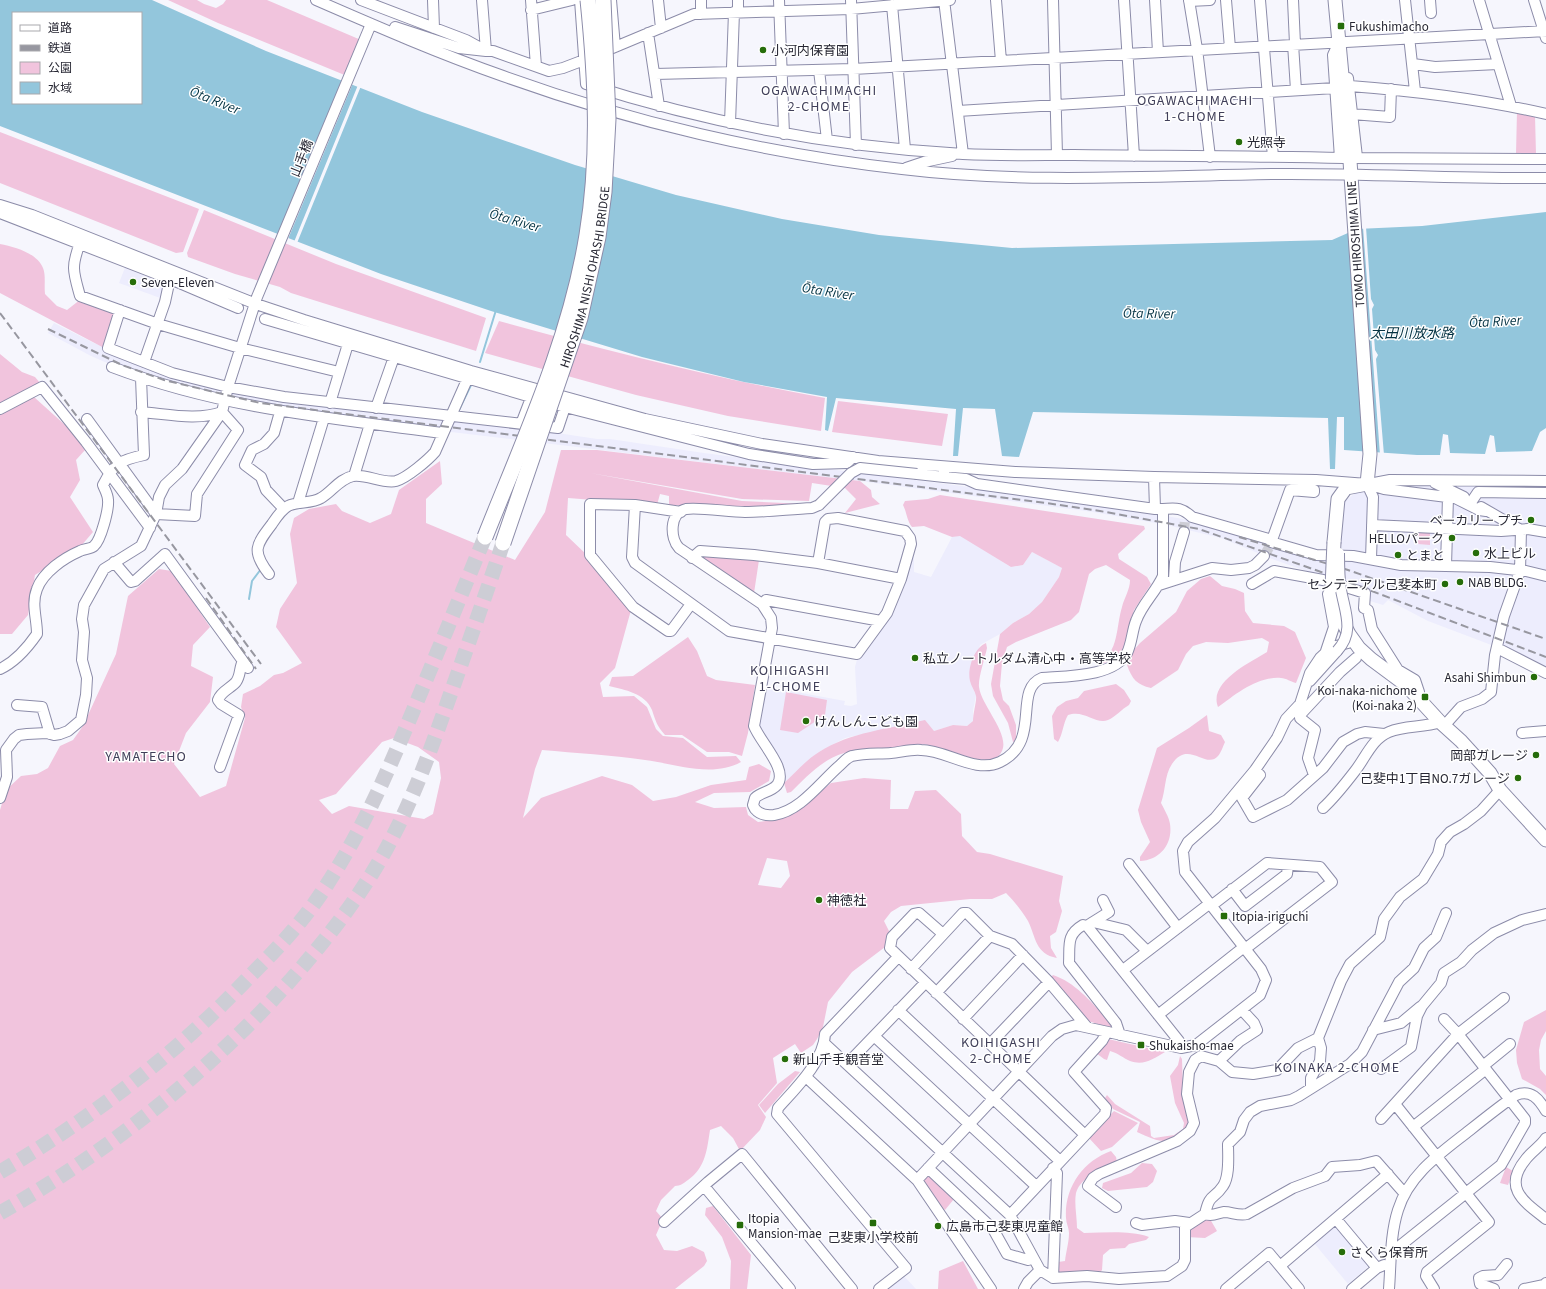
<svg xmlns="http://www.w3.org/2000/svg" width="1546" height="1289" font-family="'Source Sans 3','Noto Sans JP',sans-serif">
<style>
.built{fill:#ededfd}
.green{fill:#f1c4dd;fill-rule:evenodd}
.water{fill:#93c6dc;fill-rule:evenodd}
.pier{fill:#f6f6fd}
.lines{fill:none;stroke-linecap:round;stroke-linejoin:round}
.stream{stroke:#93c6dc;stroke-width:2}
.minor-tunnel{stroke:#cdcdd5;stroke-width:10;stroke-dasharray:10 5;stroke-linecap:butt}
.highway-tunnel{stroke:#cdcdd5;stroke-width:15;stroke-dasharray:15 8;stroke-linecap:butt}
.minor-casing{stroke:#8c8ca9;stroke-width:12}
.major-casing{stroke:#8c8ca9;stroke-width:15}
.minor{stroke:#fff;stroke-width:10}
.major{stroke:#fff;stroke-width:13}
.rail{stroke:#9797a0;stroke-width:2;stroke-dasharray:8 4;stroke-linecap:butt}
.minor-bridge-casing{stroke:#8c8ca9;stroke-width:12;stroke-linecap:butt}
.major-bridge-casing{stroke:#8c8ca9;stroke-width:15;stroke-linecap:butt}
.highway-bridge-casing{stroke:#8c8ca9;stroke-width:17;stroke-linecap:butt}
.minor-bridge{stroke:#fff;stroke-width:10}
.major-bridge{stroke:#fff;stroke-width:13}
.highway-bridge{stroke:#fff;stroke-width:15}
.poi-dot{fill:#266d0a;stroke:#fff;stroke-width:1.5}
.labels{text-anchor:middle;stroke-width:3;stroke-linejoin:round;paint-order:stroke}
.poi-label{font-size:13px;fill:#272733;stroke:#fff;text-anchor:start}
.street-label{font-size:13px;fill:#272733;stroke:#fff}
.neighbourhood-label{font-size:14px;letter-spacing:1px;fill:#41405a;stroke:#fff}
.water-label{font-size:14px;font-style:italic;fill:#043343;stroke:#fff}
</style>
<rect width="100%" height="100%" fill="#f6f6fd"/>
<path class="built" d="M126,265L166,280L163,299L119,283Z
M54,323L94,343L178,376L597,439H610L704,453L1087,502L1183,519L1259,538L1342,563L1341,542L1344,502L1376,476H1546V667L1516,651L1502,646H1494L1428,621L1388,600L1383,605L1370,601L1369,593L1275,560L1221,538L1167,525L1093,512L860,481L451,432L296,411L137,376L91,356L48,333Z
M960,535L1011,567L1023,565L1032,552L1062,568L1059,577L1042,602L1029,614L1013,623L1000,634L980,645L970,680L976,696L973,710V721L967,726L953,725L934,731L892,728L845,738L819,752L784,783L780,765L757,727L766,680L769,687L845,701L844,705L851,706L857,704L855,667L858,656L889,614L912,556L914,558V572L931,577L952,537Z
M1338,1223L1371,1264L1348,1284L1314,1243Z
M903,1275L916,1289H886Z"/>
<path class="green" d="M168,0H197L204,4L216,8L223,4L226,0H267L361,40L347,76L218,23Z
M1517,111L1535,116L1536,154H1516Z
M0,132L199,209L183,252L176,253L0,183Z
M204,210L336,264L486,318L476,351L291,293L280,287L235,274L188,257L187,253Z
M0,244C15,247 37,253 43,268C46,275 44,286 45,294L57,306L67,310L81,299L116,311L106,349L0,293Z
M499,321C608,351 714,378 825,398L821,431L728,416L636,395L485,353Z
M0,354L22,372L35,377L41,384L0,407Z
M34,397L74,433L85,450L76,460L80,480L70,497L93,532L81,546L35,575L28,615L12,634H0V414Z
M838,401L948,414L942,446L832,432Z
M561,450H597L860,481L871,490L872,497L880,504L845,513L856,499L845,488L812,483L809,501L742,499L590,473L742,501L806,504L743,508L669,505V496L660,494L657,505L568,498L566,535L588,556L631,610L615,668L600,683L603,697L634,696L647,707L656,729L663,736L683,738L707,757L736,756L741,762C712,778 676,764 645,760C611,755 576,753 542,750L535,769L523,818L541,798L602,776L632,785L653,801L676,797L711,785L746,780L749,767L759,764L771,771L769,781L750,792L714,793L695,802L714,808L746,807L748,815L758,822L773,820L795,813L831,783L864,778L891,780L890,809H908L915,791L936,790L961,814L962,836L977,852L990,854L1063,876L1059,901L1062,911L1056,932L1050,936L1051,948L1057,958C1035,954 1036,937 1028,921C1021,910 1015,902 1006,893L992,899H970L901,906L891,912L884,921L891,935L885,947L852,972L828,1002L823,1027L817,1039L813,1045L801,1053L795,1044L773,1058L777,1083L758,1105L766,1117L760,1130L740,1151L733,1138L721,1126L710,1130C707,1149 706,1167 688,1180C684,1183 680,1186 675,1186L661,1200L656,1211L663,1219L656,1235L664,1250L677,1251L692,1246L704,1252L707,1261L704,1266L675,1289H0V810L6,790L21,776L37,774L48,768L60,746L73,740L83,726L116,654L128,596L159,569L172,571L210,627L193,645L191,666L213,677L210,702L186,733L174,764L200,797L226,786L245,718L241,707L243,694L260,686L274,675L283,673L302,663L276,627L280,609L297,583L290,534L294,518L309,509L336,504L342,511L370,523L391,514L399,490L440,461L442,484L426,499V523L515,560L545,512ZM394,738L418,747L439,762L441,778L433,814L424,819L349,806L332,814L319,800L336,794L382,742ZM767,858L787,861L790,876L781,888L758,885Z
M940,495L1144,526L1145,529L1118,554L1119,559L1147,577L1151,584L1134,610L1123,653L1113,660L1101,664L1099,662C1119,653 1116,626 1122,607C1124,598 1130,590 1130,580L1106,565L1095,569L1089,574L1079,612L1071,620L1016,642L1007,647L1002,663L1000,686L1003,700L1009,706L1016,725V741L1013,742L1008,723L993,696L991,684L1000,634L1013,623L1029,614L1042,602L1059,577L1062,568L1032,552L1023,565L1011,567L960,536L952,537L924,526L912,527C907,521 907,513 903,505L905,501L928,499Z
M1418,530H1430V545L1418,544Z
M707,555L759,560L754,593L749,591L703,560V556Z
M1210,576L1222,586L1235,589L1244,593L1245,611L1253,623L1284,626L1295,632L1306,658L1296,683C1291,682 1286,678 1281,678C1257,676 1236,694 1218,707C1208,682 1251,662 1267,652L1269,642L1262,638L1228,643L1206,642L1193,646L1186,654L1178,670L1151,688C1137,685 1132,679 1127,665L1133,651L1140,643L1176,612L1187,591L1201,579Z
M688,637L697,651L707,676L716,680L755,685L748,733L742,756L729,752H707L682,735H665C657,726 656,722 652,710C645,693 625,690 609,686L612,677L633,676Z
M986,643L987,648C985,658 978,678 979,687C981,705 1010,734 1002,751C991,775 939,743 920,744C909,744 897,748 887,749C873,751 858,750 844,753C823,759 806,777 791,792L787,793L784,783C795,773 806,760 819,752C850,732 889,729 925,720L934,731L953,725L967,726L973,721C973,713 977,700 976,696C975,691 971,686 970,681C967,669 974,648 986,643Z
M1116,684L1124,690L1131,701L1129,705C1122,709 1115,717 1108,720C1096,725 1084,709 1068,715C1063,723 1063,734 1058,742L1054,739L1052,716L1057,707L1066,701L1078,698L1084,691Z
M786,692L827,700L825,715L798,733L780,730Z
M1207,715L1209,731L1221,735L1225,742C1223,746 1221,753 1218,756C1206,770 1188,739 1172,764C1164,776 1166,790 1161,803C1164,809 1169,817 1170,824C1173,844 1160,860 1140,861V857L1150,842L1141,822L1138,810L1157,748L1189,728Z
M1053,975C1077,983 1095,1006 1112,1025L1111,1028L1088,1021L1049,979Z
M1546,1010V1031L1541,1040L1539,1050L1540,1069L1546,1076V1095L1540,1089L1522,1079L1517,1063L1516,1050L1524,1022Z
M1108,1039L1165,1052C1153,1059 1144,1066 1130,1061C1123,1058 1118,1053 1110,1051L1107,1060L1104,1059L1096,1053Z
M1180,1056L1182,1059L1183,1090L1190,1125C1176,1149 1158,1142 1137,1132L1140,1122L1113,1109L1105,1098L1107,1095L1115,1104L1150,1126L1151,1136L1154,1138L1174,1135L1183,1129L1184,1123L1175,1103L1170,1076L1178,1065Z
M795,1071L800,1072L765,1113L759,1105L778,1084Z
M1114,1111L1138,1123L1112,1147L1101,1151L1088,1137Z
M1111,1151L1116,1157L1117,1162C1103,1169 1081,1176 1076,1193C1074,1203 1077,1217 1077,1228L1084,1233C1106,1233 1128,1230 1149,1237L1146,1240L1129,1244L1125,1248L1110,1249L1103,1255L1102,1270L1099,1274H1063L1058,1271V1262L1065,1261C1066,1252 1069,1242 1069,1233C1069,1228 1066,1223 1066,1218C1064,1188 1083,1161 1111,1151Z
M1142,1163L1152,1164L1157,1171L1153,1182L1147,1187L1108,1191L1102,1188L1103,1183L1131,1173Z
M1506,1167L1513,1171L1508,1185L1500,1183Z
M927,1175H929L954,1199L945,1210L938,1205L924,1184V1180Z
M713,1206L751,1255L747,1289H730L731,1261L722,1237L705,1215L706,1208Z
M1200,1219H1210L1217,1231L1205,1238L1186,1237V1228Z
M963,1261L978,1289H938L939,1271Z"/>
<path class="water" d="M0,0H152L266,51L422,112L575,165L676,195L782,219L879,235L1012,248L1332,240L1357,229L1422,226L1546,212V428L1540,432L1532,451L1496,452L1494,436L1490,435L1485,454L1450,453L1448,435L1443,434L1440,455H1417L1344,450V417H1337L1335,469H1330L1328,418L1033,412L1019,457L1002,456L995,409L963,408L958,456H953L956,409L836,398L828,431L825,430L827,397L744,382L642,357L491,311L381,274L0,126ZM13,13H141V103H13Z"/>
<path class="pier" d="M346,80L353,83L288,239L281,236Z
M358,85L361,86L297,243L294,242Z
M1363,227H1366L1371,299L1374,305L1372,309L1375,350L1378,355L1376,359L1384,455H1380Z"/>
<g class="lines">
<path class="stream" d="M480,362L496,310
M457,414L472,383
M249,599L252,581L261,569"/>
<path class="minor-tunnel" d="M1184,532L1185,518
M1264,556L1271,544"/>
<path class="highway-tunnel" d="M0,1172C93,1117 178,1053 252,974C279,947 306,918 326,886C368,822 396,752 425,682C445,634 465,585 485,537
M0,1213C118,1146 226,1059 313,954C343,918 372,878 393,836C418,788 435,737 453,687C470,639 487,591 503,543"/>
<g class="minor-casing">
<path id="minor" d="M316,0C378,27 440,54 503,76C630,122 769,154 902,169C1025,184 1151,176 1274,174C1365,173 1455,179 1546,178
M361,0L466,40L486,51H493L549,71L563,68L584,60L694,14L851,9L950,0
M433,0L434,28
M531,0L536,66
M580,0L586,84C708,123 835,147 963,154C1000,156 1037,155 1074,155C1164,156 1254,156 1344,158
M611,0L615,47
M658,0L661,28
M701,0V14
M738,0V11
M779,0L784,134
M851,0L856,145
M944,0L963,154
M996,0L1001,61
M1053,0L1057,155
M1124,0L1134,156
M1155,0L1158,52
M1189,0L1197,49L1210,157
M1226,0L1230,48
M1260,0L1273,157
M1293,0L1295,44
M1405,0L1415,91
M1430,0L1431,13
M1479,0L1511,106
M1534,0L1546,38
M1189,1L1210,0
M892,5L905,149
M531,10L572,0
M395,27L459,48L486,51L482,0
M648,33L659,106
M1339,42L1333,55L1340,158
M1293,44L1296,90
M1413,64L1435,67L1498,64
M819,70L827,140
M655,74L853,69L1546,31
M1348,78L1357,157
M1350,86C1416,91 1481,99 1546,114
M958,111L1335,88
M1352,114L1390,117L1391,89
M730,123L734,12
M1355,158L1546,159
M906,168L924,162L952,156
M0,205L32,215L256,304L304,320L471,371L645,419L762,444L878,461L1015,472L1154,477L1316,480L1367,484L1384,489L1455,498L1479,510L1486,511
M0,213L170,279L238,308
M80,243C71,267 73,271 80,296L158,324L240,348L339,372
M120,310L108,348L172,373L228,387L284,397L558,428L565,407
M265,319L565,407L749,454L813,464L847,463L853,457
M144,362L165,302L171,274
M112,367C220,408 328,418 442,433
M330,403L348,344
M376,408L394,357
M0,409L42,387L86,442L150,528
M280,412L274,433L264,444L252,450L245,465L261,477L266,490L284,509
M87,419L156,514L195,516L197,494L238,430L222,412C198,421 167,414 141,412
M521,424L531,398
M917,474L944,477V470
M354,476L370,424
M944,477L966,479L977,484L1155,509L1154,477
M1435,483L1464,497
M1367,484L1373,497L1371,559
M1369,484L1390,480L1546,481
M1472,501L1478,492L1546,493
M298,503L324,418
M635,505L632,557L635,563L729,631L857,654L887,613L901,579L911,544L910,538L905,531L838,518L828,519L825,522L818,563
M819,505L812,508C790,509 767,512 745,512C729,512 700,507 686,509C669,513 670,538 679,548L762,604L771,618L772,628L754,726C760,742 789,770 777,785C771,792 761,792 755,798L753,805L755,809C760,815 766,816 774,815C800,811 819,784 838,767C842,764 847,757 852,756C864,753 879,754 891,753C901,752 912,749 921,750C947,750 975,774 1000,762C1043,741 1012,690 1042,678C1066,676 1114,677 1127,653C1132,643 1132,631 1136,621C1142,604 1156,592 1163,576V509
M1481,507L1519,529
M1155,509C1172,510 1178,504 1192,517L1272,540L1271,542L1316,555L1353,556L1401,565L1490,567L1526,571L1546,576
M681,512L635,505L590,504V555L633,607L668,631H671L691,604
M1372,525L1501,531L1528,529L1546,532
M1272,540L1290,490L1314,492V490L1295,483V481
M692,558L700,551L754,555L818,563L901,579
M114,562L131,582L135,581L165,554L248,668
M1446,566L1448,497
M269,574C251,551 256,545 272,524C276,518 281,510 288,506C298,501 311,504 321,498C332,492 339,479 353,476C367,474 383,484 396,481C407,478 428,460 435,452L470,373
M1174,579L1175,562L1184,532
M1252,584L1274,571L1323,580L1365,593L1364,608L1368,610L1372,629L1398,670L1415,680L1419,692L1416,695
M1159,585L1212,568L1231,570L1249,568L1255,565L1264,556
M762,604L766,600L881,621
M1497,648L1546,673
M1326,651L1334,627L1328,594L1332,587
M0,669C15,662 28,647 37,634C37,618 31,604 37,589C43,572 64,558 80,551C84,549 91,549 94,546C101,540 109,509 108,500C108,495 105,490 103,485C114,463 121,460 144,455L141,378
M1310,681L1337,651
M17,705L42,707L50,734
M1444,726L1461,707L1482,699L1491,692L1495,655L1504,616L1520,571L1521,530
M1522,733L1546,731
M220,767L239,715L221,704L218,700C221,691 230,689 236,682C241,675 239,668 243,661
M1255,770L1260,775L1242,798L1253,817L1287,800L1323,768L1343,742L1357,734L1365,732L1384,734
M1314,775L1308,758L1315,730L1300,718V715L1340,672L1356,658
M0,798L7,777L6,750L14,739L19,735L27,734L47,733L54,735L60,734L68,731L81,720L86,695L87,678L82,660L84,632L82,619L84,605L104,569L141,546L156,514L159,497L165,485L182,469L222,412L228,387L257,297L371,24
M1323,808C1335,797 1345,784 1355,771C1366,757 1372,739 1389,732C1405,725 1423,728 1440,722
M1129,864L1178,928
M1232,889L1245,906L1287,874L1288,865
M1211,906L1267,863L1320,867L1332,882L1245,949
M1093,922L1109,912L1103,900
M1087,926L1093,922L1126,930L1147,951
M943,934L919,913L914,914L892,937L890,948L1085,1135
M911,969L963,913H967L990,936L1012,944L1049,982L1087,1027
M1123,970L1209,904
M936,993L990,936
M898,1010L1060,1161
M1158,1015L1244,947
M963,1019L1023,955
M1373,1030L1401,1023L1420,1007
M1120,1035L1116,1023L1069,963C1070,945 1066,935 1083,925L1087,926L1179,1041L1181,1048
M874,1036L1036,1186
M824,1043L1010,1215L1040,1270L1053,1278L1087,1276L1119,1279L1167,1276L1182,1266L1185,1260V1227L1205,1214C1210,1192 1213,1201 1223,1186C1230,1176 1228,1156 1228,1144L1240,1132L1244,1120L1250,1112L1260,1106L1291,1100L1299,1096L1350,1064L1362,1052L1399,982L1414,968L1424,948L1436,937L1446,913
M990,1044L1049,982
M1219,1061L1240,1041L1257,1030L1254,1023L1242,1010
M848,1063L925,983
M1483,1066L1510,1044
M1381,1069L1411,1047L1417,1016L1422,1006L1441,983L1444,973L1461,962L1472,950L1494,933L1522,920L1546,914
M806,1077L917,1180L991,1289
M1311,1088V1078L1320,1061L1321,1048L1318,1038L1341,981L1350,964L1380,937L1384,919L1400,897L1423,879L1438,854L1441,842L1450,832L1464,824L1481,811L1500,790
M1395,1104L1489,1222L1427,1272L1426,1276L1434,1289
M1381,1119L1458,1034L1504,998
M1413,1127L1486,1069
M1546,1138C1541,1146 1532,1151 1526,1159C1502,1188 1524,1202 1546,1219
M928,1168L993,1229L1007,1254L1028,1260L1033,1258
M1053,1168L1057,1173L1053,1278
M917,1180L1052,1036L1062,1029L1076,1025L1181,1048L1196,1045L1260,995L1266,980L1261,969L1185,872L1183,851L1188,842L1215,818L1255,770L1277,738L1286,719L1300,704L1310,673L1320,658L1332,647L1348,643
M704,1186L790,1289
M1116,1207L1088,1186L1093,1178L1099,1174L1177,1141L1190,1131L1194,1123L1187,1094L1189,1072L1195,1060L1201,1056L1219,1061L1232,1072L1253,1074L1277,1070L1298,1048L1318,1038
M1205,1214C1213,1217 1217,1213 1224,1212C1232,1212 1238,1216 1247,1214L1293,1188L1325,1176L1332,1167L1360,1165L1376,1161L1405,1194
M1010,1215L1105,1114L1106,1108L1074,1072L1102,1041L1107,1032
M1336,1219L1377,1268
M664,1222L708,1182L742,1154L852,1289
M1136,1223L1142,1225L1175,1221L1189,1223
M1391,1249H1396L1501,1165L1525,1123V1119L1458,1034L1444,1019
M1280,1266L1388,1174
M879,1289L906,1268L777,1114L778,1108C795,1089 824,1061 825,1034L898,957
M1024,1289L1028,1282L1040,1270
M1226,1289L1269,1253L1299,1289
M1352,1289L1377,1268L1384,1265
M1389,1289C1391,1263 1390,1235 1398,1210C1409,1174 1441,1153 1470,1130C1485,1118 1500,1106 1516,1095C1531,1089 1539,1099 1546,1111
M1494,1289L1480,1284L1479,1278L1483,1276L1498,1275L1507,1264
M1524,1289L1544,1285L1546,1283"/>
</g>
<g class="major-casing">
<path id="major" d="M1334,542L1338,499L1346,488L1367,484L1370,454L1350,161L1335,0
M1332,587L1341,619L1349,634L1359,648L1371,659L1406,685L1440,722L1461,741L1490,773L1500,790L1546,840"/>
</g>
<use href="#minor" class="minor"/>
<use href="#major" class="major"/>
<path class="rail" d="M0,313L261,664
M48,329L122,365L164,380L260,403L1046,503L1100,511L1199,529L1324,573L1546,657
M1239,537L1348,570L1546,639
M206,598L256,669"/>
<g class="minor-bridge-casing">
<path id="minor-bridge" d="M819,505L851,473L860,468L917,474
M1337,651C1355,632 1345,612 1341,590C1339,578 1339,565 1339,553"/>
</g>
<g class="major-bridge-casing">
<path id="major-bridge" d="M1332,587L1334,542"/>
</g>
<g class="highway-bridge-casing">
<g id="highway-bridge">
<path d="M485,537C524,439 570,340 587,235C600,157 596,78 588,0"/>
<path id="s1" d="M503,543L580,318L598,237L604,192L608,119L603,0"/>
</g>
</g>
<use href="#minor-bridge" class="minor-bridge"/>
<use href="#major-bridge" class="major-bridge"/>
<use href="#highway-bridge" class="highway-bridge"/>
</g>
<g class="poi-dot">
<rect x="1337" y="22" width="8" height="8" rx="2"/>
<circle cx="763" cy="50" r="4"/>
<circle cx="1239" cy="142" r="4"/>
<circle cx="133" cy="282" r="4"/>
<circle cx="1531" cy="520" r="4"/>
<circle cx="1452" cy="538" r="4"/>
<circle cx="1476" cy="553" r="4"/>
<circle cx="1398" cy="555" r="4"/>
<circle cx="1460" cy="582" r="4"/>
<circle cx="1445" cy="584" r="4"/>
<circle cx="915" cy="658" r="4"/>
<circle cx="1534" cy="677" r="4"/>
<rect x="1421" y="693" width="8" height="8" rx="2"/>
<circle cx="806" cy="721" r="4"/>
<circle cx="1536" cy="755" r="4"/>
<circle cx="1518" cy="778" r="4"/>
<circle cx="819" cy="900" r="4"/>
<rect x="1220" y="912" width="8" height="8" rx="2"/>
<rect x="1137" y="1041" width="8" height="8" rx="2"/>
<circle cx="785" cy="1059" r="4"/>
<rect x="869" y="1219" width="8" height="8" rx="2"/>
<rect x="736" y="1221" width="8" height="8" rx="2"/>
<circle cx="938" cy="1226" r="4"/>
<circle cx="1342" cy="1252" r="4"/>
</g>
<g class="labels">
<g class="poi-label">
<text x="1349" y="31">Fukushimacho</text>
<text x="771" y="55">小河内保育園</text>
<text x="1247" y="147">光照寺</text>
<text x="141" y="287">Seven-Eleven</text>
<text x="1523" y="525" text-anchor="end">ベーカリー プチ</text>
<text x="1444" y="543" text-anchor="end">HELLOパーク</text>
<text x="1484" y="558">水上ビル</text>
<text x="1406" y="560">とまと</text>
<text x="1468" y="587">NAB BLDG.</text>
<text x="1437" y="589" text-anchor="end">センテニアル己斐本町</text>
<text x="923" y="663">私立ノートルダム清心中・高等学校</text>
<text x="1526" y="682" text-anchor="end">Asahi Shimbun</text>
<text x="1417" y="695" text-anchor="end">Koi-naka-nichome<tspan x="1417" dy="15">(Koi-naka 2)</tspan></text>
<text x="814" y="726">けんしんこども園</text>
<text x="1528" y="760" text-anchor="end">岡部ガレージ</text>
<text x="1510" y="783" text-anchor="end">己斐中1丁目NO.7ガレージ</text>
<text x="827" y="905">神徳社</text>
<text x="1232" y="921">Itopia-iriguchi</text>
<text x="1149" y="1050">Shukaisho-mae</text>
<text x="793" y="1064">新山千手観音堂</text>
<text x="748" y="1223">Itopia<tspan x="748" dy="15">Mansion-mae</tspan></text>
<text x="946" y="1231">広島市己斐東児童館</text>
<text x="873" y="1242" text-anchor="middle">己斐東小学校前</text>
<text x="1350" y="1257">さくら保育所</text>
</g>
<g class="street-label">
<text transform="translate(301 158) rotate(-68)" y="5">山手橋</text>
<text transform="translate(1355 244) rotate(-94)" y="5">TOMO HIROSHIMA LINE</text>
<text dy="5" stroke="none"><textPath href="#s1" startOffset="279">HIROSHIMA NISHI OHASHI BRIDGE</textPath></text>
</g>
<g class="neighbourhood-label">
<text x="819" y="95">OGAWACHIMACHI<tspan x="819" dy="16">2-CHOME</tspan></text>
<text x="1195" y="105">OGAWACHIMACHI<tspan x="1195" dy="16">1-CHOME</tspan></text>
<text x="790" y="675">KOIHIGASHI<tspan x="790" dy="16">1-CHOME</tspan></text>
<text x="146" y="761">YAMATECHO</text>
<text x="1001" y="1047">KOIHIGASHI<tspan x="1001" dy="16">2-CHOME</tspan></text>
<text x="1337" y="1072">KOINAKA 2-CHOME</text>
</g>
<g class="water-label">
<text transform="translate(215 100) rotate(22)" y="5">Ōta River</text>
<text transform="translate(515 220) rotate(16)" y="5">Ōta River</text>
<text transform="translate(828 291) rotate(9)" y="5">Ōta River</text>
<text transform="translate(1149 313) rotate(1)" y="5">Ōta River</text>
<text transform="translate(1495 321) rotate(-3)" y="5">Ōta River</text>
<text x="1412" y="338">太田川放水路</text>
</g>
</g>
<rect x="12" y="12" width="130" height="92" fill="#ffffff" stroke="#a9a9ad"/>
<rect x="20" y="25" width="20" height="6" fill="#ffffff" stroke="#a9a9ad"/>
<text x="48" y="32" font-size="12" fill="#272733">道路</text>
<rect x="20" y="45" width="20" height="6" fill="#9797a0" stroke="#a9a9ad"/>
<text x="48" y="52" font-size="12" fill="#272733">鉄道</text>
<rect x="20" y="62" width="20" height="12" fill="#f1c4dd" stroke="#a9a9ad"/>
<text x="48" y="72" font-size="12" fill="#272733">公園</text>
<rect x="20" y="82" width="20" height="12" fill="#93c6dc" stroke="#a9a9ad"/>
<text x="48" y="92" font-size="12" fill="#272733">水域</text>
</svg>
